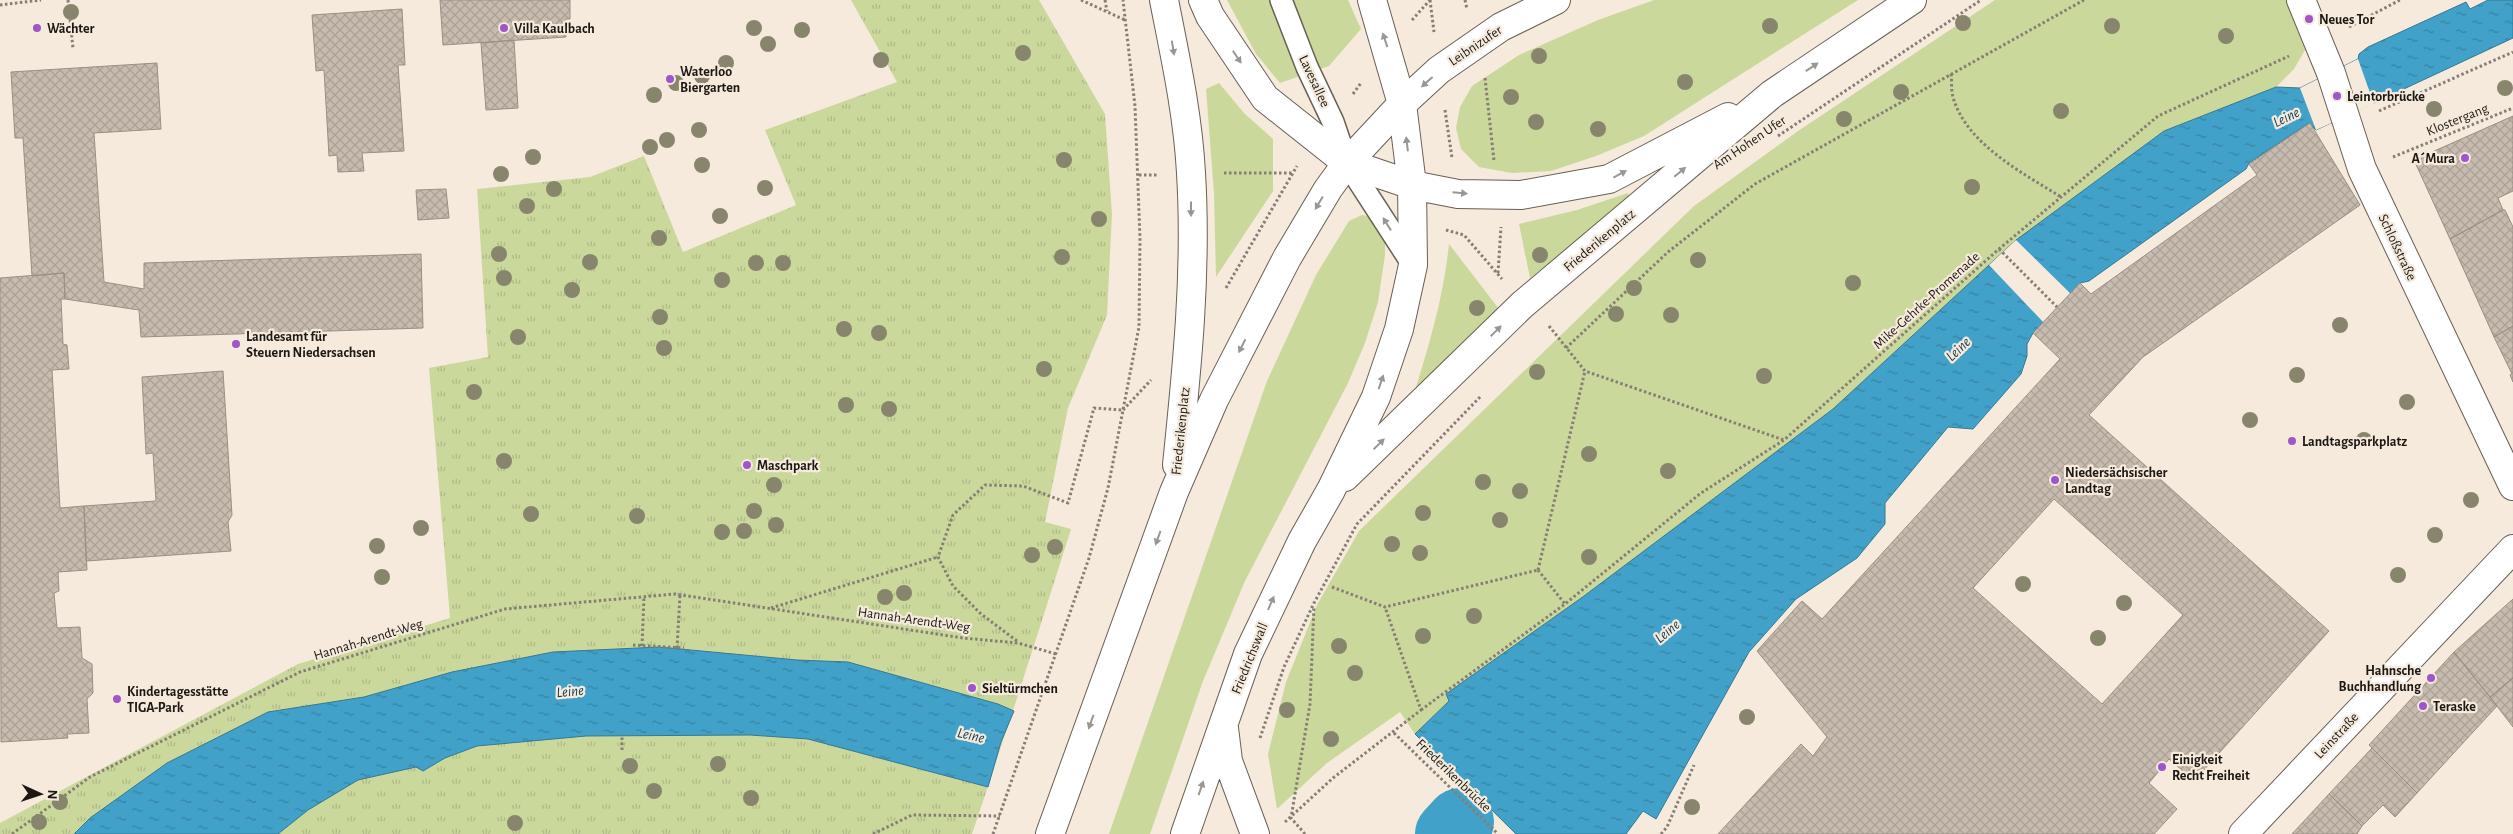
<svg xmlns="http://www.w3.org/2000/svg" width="2513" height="834" font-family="'Alegreya Sans',sans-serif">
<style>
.grass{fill:#cbd89c}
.park{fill:url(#park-tufts)}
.water{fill:url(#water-ripples);stroke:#367891}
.pier{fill:#f5eadc}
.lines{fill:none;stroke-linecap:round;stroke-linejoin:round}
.river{stroke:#41a1c8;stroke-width:68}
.building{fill:url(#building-cross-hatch);stroke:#998f82;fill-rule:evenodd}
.lane-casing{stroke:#695f54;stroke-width:24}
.street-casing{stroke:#695f54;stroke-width:30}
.secondary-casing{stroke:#695f54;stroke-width:30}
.path{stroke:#867e75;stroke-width:3;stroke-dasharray:2.5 2.5;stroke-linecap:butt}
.lane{stroke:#fff;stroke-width:21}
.street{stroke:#fff;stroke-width:28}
.secondary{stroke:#fff;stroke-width:28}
.tree{fill:#87856c}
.oneway{fill:#989794}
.poi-dot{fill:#9e56c9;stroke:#f5eadc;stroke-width:2}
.labels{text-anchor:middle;stroke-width:4.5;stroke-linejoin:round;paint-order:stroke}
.poi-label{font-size:14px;font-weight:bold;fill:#1b1712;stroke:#f5eadc;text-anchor:start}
.street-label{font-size:14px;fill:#1b1712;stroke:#f5eadc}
.water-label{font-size:15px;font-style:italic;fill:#143e4f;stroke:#f5eadc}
</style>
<defs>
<pattern id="park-tufts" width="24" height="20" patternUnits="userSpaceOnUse" patternTransform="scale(1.25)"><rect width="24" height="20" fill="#cbd89c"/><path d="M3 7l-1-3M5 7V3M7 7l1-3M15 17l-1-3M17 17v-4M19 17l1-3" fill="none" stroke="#aeb985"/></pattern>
<pattern id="water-ripples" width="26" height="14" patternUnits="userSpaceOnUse" patternTransform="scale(1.25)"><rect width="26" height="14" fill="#41a1c8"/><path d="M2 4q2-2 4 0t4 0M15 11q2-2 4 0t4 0" fill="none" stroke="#3682a1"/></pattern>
<pattern id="building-cross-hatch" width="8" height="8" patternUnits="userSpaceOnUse" patternTransform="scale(1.25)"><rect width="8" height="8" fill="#c6bbae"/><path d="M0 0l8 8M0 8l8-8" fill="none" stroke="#aaa095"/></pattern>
</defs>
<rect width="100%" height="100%" fill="#f5eadc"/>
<path class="grass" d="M1227,0H1348L1361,29L1329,66L1280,83L1256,54Z
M1654,0H1858L1644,136L1596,156L1551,171L1512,173L1479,167L1461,149L1456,128L1460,107L1472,86L1519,55L1598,20Z
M1995,0H2301L2316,31L2294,69L2276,87L2164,131L2016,240L1833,409L1584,596L1446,694L1449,701L1415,734L1400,712L1327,763L1277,809L1268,754L1286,682L1317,605L1359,531L1694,206L1798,131Z
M1219,83L1244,113L1273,139V191L1216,277L1214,193L1206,89Z
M1628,193L1630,199L1530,278L1519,224L1577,210Z
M1362,215L1376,217L1385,233V255L1378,302L1365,343L1348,383L1245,581L1203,681L1150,834H1109L1267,381L1316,275L1349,221Z
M1449,244L1499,309L1422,390L1416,387C1431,339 1444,293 1449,244Z"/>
<path class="park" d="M851,0H1039L1105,114L1112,214L1107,315L1068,408L1045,522L1071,529C1039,631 1006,733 972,834H0V823L298,664L450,618L429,368L488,357L477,189L590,177L644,156L683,252L796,205L765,130L897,82Z"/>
<path class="water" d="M2488,0H2513V38L2316,130L2309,123L2249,163L2246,169L2089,281L2080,283L2033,333L2027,344V356L2021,374L1973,429L1948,427L1885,503V524L1857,558L1796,599L1749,652L1656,819L1643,811L1626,834H1516L1415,734L1449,701L1446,694L1584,596L1833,409L2016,240L2164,131L2276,87L2300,88L2358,59L2359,54L2368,47L2466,2L2470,9Z
M659,647L797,660L848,662L998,704L1014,711L1001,742L988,787L808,739L750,735L586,736L477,746L445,758L423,771L416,767L358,780L308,810L278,834H74L90,818L167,763L268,712L364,697L452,672L553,652Z"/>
<path class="pier" d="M2358,59L2374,104L2316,130L2300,88Z
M2016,240L2072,295L2045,324L1989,265Z"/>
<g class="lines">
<path class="river" d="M1449,834L1460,822"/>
</g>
<path class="building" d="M440,0H570V19H565L566,37L443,45Z
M402,9L405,65H398L404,151L362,153L364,171L338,172L337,155L329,156L324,70L316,71L312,15Z
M514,40L518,108L486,110L481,43Z
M157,63L161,129L94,133L104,282L144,289V263L421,254L423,328L141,337L139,310L65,299L64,273L32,276L23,138H15L11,72Z
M2513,116V191L2498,198L2503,210L2450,239L2414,160Z
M2310,123L2360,205L2143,357L2089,415L2329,631L2194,781L2169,759L2149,783L2177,809L2154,834H1718L1801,744L1813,756L1827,737L1757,651L1802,601L1822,619L2060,359L2033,333L2080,283L2091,294L2257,175L2249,164ZM2054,499L2183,615L2102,704L1973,588Z
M446,189L449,218L418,220L416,190Z
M2503,210H2505L2513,227V326L2494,337L2450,239Z
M64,273L65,299H61L63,344L67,345L69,369L52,370L60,508L84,506L87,570L58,572L59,591L54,593L57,628L80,627L82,658L92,664L93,693L87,699L89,733L67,734L68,738L1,742L0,278Z
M2513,326V382L2510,375L2512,374L2494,337Z
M223,371L232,515L228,522L231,551L86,561L84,506L156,501L153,453L146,454L142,377Z
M2513,599V678L2490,697L2454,652Z
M2454,652L2497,706L2417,793L2369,745Z
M2513,678V727L2490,697Z
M2372,748L2417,793L2395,817L2383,805L2362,826L2329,794Z
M2329,794L2362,826L2357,834H2292Z"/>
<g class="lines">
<g class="lane-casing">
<path id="lane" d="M1281,0L1307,67L1333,122L1347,163L1413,265"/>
</g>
<g class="street-casing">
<path id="street" d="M2301,0L2331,73L2362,169L2513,486
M2243,834L2513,549"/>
</g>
<g class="secondary-casing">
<path id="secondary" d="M1164,0C1175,56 1188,115 1191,173C1197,271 1187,368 1177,465
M1203,0L1210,16L1265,98L1347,163L1412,185L1458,194L1521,195L1609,179L1728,117
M1345,477L1522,305L1772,94L1912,0
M1224,728L1228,761L1255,834
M1050,834L1174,492L1214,400L1287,258L1328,189L1347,163L1402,104L1439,70L1501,27L1556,0
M1185,834L1248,654L1302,541L1331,490L1376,397L1399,329L1413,265L1412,185L1402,104L1372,0"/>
</g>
<path class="path" d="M68,0L73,48
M1081,0L1125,20
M1105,0L1107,11
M1430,0L1434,32
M1465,0L1467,9
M0,5L41,0
M1412,20L1430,0
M2349,27L2400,0
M1951,74C1952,81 1951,90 1953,97C1966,144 2023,173 2061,197
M1485,78L1494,161
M1353,94L1361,83
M1445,110L1452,158
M2379,111L2513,52
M1778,136L1981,0
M2393,157L2513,108
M1224,173H1293
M1139,175H1158
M1446,230L1464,235L1502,279
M1999,249L2057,307
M1498,273L1501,227
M1226,288L1297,166
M1549,326L1585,371L1784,440
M1566,348L1668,252L1755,184L2084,0
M1123,410L1151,380
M1538,570L1585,371
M1538,570L1565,604
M1332,587L1385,607L1538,570
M771,608L938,557
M1017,641L981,614L953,586L938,557L953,515L985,485L1023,486L1068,503L1094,408L1122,410
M633,645L684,648
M642,646L644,597
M677,648L680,594
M1421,710L1565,604L1701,493L1784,440L1999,249L2158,116L2289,56
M1394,733L1498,834
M1260,738L1284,667L1314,603L1357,524L1481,396
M622,750V737
M1285,822L1333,778L1421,710L1385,607
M12,834L90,777L300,672L505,609L675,594L963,638L1018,643L1056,654
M873,834L912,815L1000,816
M993,834L1089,558L1108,488L1139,327L1140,239L1135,106L1123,0
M1305,834L1291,818L1310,704L1314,606
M1661,834L1667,827L1694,765"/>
<use href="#lane" class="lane"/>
<use href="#street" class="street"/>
<use href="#secondary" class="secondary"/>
</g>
<g class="tree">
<circle cx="71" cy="12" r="8"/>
<circle cx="1963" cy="23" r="8"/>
<circle cx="1770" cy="26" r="8"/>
<circle cx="2112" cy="26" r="8"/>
<circle cx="754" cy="28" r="8"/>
<circle cx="802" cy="30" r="8"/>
<circle cx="2226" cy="36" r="8"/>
<circle cx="768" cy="44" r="8"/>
<circle cx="1023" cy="53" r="8"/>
<circle cx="1539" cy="56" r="8"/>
<circle cx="881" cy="60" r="8"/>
<circle cx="726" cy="63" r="8"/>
<circle cx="702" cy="76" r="8"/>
<circle cx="1685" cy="82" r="8"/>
<circle cx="676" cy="83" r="8"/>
<circle cx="2505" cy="88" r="8"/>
<circle cx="1901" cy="92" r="8"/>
<circle cx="654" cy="95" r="8"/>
<circle cx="1511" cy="97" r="8"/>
<circle cx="2434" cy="109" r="8"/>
<circle cx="2061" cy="111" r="8"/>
<circle cx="1844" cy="119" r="8"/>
<circle cx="1536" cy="122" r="8"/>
<circle cx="1598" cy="129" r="8"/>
<circle cx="699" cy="130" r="8"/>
<circle cx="667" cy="140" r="8"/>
<circle cx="650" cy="147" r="8"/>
<circle cx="533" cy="157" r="8"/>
<circle cx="1064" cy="160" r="8"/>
<circle cx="702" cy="165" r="8"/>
<circle cx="501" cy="174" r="8"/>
<circle cx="1972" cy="187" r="8"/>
<circle cx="765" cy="188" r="8"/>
<circle cx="554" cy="189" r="8"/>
<circle cx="527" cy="206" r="8"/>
<circle cx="720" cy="216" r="8"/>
<circle cx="1099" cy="219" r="8"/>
<circle cx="659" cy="238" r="8"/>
<circle cx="499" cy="254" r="8"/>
<circle cx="1540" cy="255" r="8"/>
<circle cx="1062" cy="257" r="8"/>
<circle cx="1698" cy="260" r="8"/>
<circle cx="590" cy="262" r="8"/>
<circle cx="756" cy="263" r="8"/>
<circle cx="783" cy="263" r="8"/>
<circle cx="504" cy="278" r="8"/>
<circle cx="722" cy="280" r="8"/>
<circle cx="1853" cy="283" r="8"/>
<circle cx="1634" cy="288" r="8"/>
<circle cx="572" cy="290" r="8"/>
<circle cx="1477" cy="308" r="8"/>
<circle cx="1616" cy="314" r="8"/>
<circle cx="1671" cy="315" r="8"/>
<circle cx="660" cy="317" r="8"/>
<circle cx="2340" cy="325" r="8"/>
<circle cx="844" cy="329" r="8"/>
<circle cx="879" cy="333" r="8"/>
<circle cx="518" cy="337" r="8"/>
<circle cx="664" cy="348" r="8"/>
<circle cx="1044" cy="369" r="8"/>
<circle cx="1537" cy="372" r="8"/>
<circle cx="2297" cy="375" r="8"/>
<circle cx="1764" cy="376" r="8"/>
<circle cx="474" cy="392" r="8"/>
<circle cx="2407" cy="402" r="8"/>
<circle cx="846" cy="405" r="8"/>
<circle cx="889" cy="409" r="8"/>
<circle cx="2250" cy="420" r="8"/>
<circle cx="2364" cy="440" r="8"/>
<circle cx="1589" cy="454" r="8"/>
<circle cx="504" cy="461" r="8"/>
<circle cx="1668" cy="471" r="8"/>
<circle cx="1483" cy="482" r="8"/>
<circle cx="774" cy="485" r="8"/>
<circle cx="1520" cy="491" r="8"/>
<circle cx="2471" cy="500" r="8"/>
<circle cx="754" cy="511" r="8"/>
<circle cx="1423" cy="513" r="8"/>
<circle cx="531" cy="514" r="8"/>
<circle cx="637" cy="516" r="8"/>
<circle cx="1500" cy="520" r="8"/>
<circle cx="776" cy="525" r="8"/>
<circle cx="421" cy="528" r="8"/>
<circle cx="744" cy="531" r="8"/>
<circle cx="722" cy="532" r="8"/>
<circle cx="2435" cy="535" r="8"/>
<circle cx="1392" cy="544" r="8"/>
<circle cx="377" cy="546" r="8"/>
<circle cx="1055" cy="547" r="8"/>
<circle cx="1420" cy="553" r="8"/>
<circle cx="1032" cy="555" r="8"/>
<circle cx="1589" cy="557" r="8"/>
<circle cx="2398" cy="575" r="8"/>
<circle cx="382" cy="577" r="8"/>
<circle cx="2023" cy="584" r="8"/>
<circle cx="904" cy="593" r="8"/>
<circle cx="885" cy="597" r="8"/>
<circle cx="2124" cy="603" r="8"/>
<circle cx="1474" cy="616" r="8"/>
<circle cx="1423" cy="636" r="8"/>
<circle cx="2098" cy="638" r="8"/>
<circle cx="1339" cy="646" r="8"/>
<circle cx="1355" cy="673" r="8"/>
<circle cx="1287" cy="710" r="8"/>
<circle cx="1747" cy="717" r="8"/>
<circle cx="1331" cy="739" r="8"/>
<circle cx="718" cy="764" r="8"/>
<circle cx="630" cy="766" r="8"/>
<circle cx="654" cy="791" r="8"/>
<circle cx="751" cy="798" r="8"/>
<circle cx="60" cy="802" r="8"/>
<circle cx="1692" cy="807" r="8"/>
<circle cx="39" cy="822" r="8"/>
<circle cx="515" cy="823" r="8"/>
</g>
<defs><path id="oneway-solid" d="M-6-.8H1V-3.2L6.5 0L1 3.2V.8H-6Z" transform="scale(1.25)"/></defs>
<g class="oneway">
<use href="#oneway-solid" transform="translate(1385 40) rotate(-108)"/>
<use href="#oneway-solid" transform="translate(1173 48) rotate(81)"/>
<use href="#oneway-solid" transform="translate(1237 57) rotate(56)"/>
<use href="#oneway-solid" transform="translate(1812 67) rotate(-34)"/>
<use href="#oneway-solid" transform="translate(1427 82) rotate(138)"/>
<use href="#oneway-solid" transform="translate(1407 144) rotate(-97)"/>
<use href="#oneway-solid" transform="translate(1680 172) rotate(-40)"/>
<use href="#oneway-solid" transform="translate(1620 174) rotate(-28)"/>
<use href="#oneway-solid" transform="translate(1460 193) rotate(5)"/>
<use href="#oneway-solid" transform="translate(1319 203) rotate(121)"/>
<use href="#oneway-solid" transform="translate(1191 209) rotate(90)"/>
<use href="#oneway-solid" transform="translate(1387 224) rotate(-122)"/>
<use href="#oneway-solid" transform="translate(1496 331) rotate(-45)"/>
<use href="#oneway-solid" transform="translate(1242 346) rotate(117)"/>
<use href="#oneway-solid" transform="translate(1381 382) rotate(-71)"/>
<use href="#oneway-solid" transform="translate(1379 444) rotate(-44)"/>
<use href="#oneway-solid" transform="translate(1158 538) rotate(110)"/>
<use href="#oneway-solid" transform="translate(1271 603) rotate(-66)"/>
<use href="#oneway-solid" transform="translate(1091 722) rotate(110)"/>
<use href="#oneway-solid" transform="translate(1201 788) rotate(-71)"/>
</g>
<g class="poi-dot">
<circle cx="2309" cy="19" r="5"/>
<circle cx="37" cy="28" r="5"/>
<circle cx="504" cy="28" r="5"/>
<circle cx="670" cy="79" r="5"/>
<circle cx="2337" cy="96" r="5"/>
<circle cx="2465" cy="158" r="5"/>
<circle cx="236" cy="344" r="5"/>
<circle cx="2292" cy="441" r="5"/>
<circle cx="747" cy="465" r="5"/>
<circle cx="2055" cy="480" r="5"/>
<circle cx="2431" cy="678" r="5"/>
<circle cx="972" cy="688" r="5"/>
<circle cx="117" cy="699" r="5"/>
<circle cx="2423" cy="706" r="5"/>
<circle cx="2162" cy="767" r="5"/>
</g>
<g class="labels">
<g class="poi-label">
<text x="2319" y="24">Neues Tor</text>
<text x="47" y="33">Wächter</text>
<text x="514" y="33">Villa Kaulbach</text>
<text x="680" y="76">Waterloo<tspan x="680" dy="16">Biergarten</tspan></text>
<text x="2347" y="101">Leintorbrücke</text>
<text x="2455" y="163" text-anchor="end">A´Mura</text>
<text x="246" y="341">Landesamt für<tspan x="246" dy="16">Steuern Niedersachsen</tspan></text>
<text x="2302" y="446">Landtagsparkplatz</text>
<text x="757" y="470">Maschpark</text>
<text x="2065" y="477">Niedersächsischer<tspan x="2065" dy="16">Landtag</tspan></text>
<text x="2421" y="675" text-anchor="end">Hahnsche<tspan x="2421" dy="16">Buchhandlung</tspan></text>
<text x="982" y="693">Sieltürmchen</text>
<text x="127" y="696">Kindertagesstätte<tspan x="127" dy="16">TIGA-Park</tspan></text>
<text x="2433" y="711">Teraske</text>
<text x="2172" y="764">Einigkeit<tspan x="2172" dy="16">Recht Freiheit</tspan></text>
</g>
<g class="street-label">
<text transform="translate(1475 45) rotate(-34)" y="5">Leibnizufer</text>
<text transform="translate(1315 81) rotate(65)" y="5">Lavesallee</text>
<text transform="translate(2457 119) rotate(-22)" y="5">Klostergang</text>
<text transform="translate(1749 142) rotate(-34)" y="5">Am Hohen Ufer</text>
<text transform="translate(1599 240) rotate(-40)" y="5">Friederikenplatz</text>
<text transform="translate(2398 247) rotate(65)" y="5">Schloßstraße</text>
<text transform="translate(1926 300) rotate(-42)" y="5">Mike-Gehrke-Promenade</text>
<text transform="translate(1180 431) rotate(-84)" y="5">Friederikenplatz</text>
<text transform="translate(914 619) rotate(8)" y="5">Hannah-Arendt-Weg</text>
<text transform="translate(368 639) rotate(-17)" y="5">Hannah-Arendt-Weg</text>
<text transform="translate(1249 658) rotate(-68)" y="5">Friedrichswall</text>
<text transform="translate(2336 735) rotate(-47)" y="5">Leinstraße</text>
<text transform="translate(1454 775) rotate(44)" y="5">Friederikenbrücke</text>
</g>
<g class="water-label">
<text transform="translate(2286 117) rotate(-26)" y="5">Leine</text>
<text transform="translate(1958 349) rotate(-44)" y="5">Leine</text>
<text transform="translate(1667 631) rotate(-40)" y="5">Leine</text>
<text transform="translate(570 691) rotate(-5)" y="5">Leine</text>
<text transform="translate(971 735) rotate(13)" y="5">Leine</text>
</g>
</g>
<g transform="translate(40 794) rotate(93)" stroke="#f5eadc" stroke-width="4" paint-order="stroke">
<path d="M0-4L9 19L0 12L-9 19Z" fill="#1b1712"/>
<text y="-8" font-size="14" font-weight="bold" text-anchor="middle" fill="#1b1712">N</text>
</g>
</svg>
